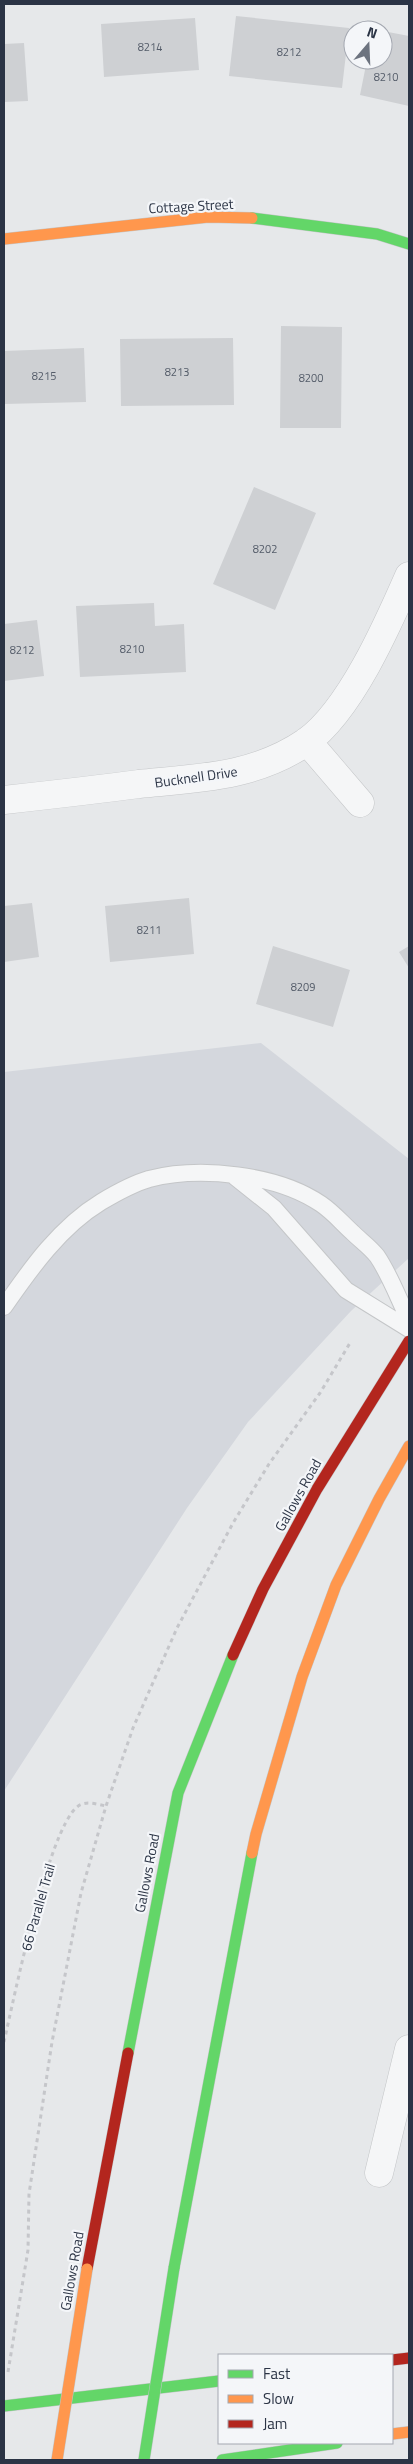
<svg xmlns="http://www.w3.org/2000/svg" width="413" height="2464" font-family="'Titillium Web',sans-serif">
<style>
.built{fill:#d4d7dd}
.building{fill:#ced0d3}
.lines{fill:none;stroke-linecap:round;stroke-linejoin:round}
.lane-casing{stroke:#c4c6c8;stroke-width:18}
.street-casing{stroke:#c4c6c8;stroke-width:29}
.fast-casing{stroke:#c4c6c8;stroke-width:12}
.slow-casing{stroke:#c4c6c8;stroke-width:12}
.jam-casing{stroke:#c4c6c8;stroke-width:12}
.path{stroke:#c5c6ca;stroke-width:3;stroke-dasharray:4 4;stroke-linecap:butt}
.lane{stroke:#f5f6f7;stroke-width:16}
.street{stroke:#f5f6f7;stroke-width:28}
.fast{stroke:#63d668;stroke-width:11}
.slow{stroke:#ff974d;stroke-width:11}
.jam{stroke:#b3261e;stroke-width:11}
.fast-bridge-casing{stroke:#c2c5c8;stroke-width:12;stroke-linecap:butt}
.slow-bridge-casing{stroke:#c2c5c8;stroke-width:12;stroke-linecap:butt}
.fast-bridge{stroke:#63d668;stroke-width:11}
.slow-bridge{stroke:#ff974d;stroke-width:11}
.labels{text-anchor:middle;stroke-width:4.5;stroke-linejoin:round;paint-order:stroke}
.number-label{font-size:11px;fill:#545c69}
.street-label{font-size:14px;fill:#2b3445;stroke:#f4f6f9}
</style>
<rect width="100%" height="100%" fill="#e6e8ea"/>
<path class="built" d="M261,1043L409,1159V1258L351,1311L248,1422L187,1508L4,1791V1072Z"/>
<path class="building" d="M236,16L349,28L342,88L229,76Z
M195,18L199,70L104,77L101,24Z
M383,31L409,36V106L360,95L367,60H383Z
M24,43L28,101L4,102V44Z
M281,326L342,327L341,428H280Z
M233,338L234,405L121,406L120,339Z
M84,348L86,402L4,404V351Z
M254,487L316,513L275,610L213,584Z
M154,603L155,626L184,624L186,672L80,677L76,606Z
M37,620L44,676L4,681V624Z
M189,898L194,954L110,962L105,906Z
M32,903L39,957L4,962V906Z
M273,946L350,970L333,1027L256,1004Z
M409,946V968L399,952Z"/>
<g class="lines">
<g class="lane-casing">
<path id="lane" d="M235,1177L274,1208L346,1290L409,1329
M4,1307C31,1268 60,1227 101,1202C116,1193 132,1184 149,1179C200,1166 277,1174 321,1204C333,1212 342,1223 352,1232C360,1240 370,1247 377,1256C390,1275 399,1300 409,1320"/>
</g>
<g class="street-casing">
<path id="street" d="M307,741L360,803
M4,800C49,795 94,790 139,784C199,778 255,777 306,742C350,711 388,624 409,576
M379,2173L409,2049"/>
</g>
<g class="fast-casing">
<path id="fast" d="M252,218L377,234L409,244
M128,2053L178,1793L233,1655
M174,2268L252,1853
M4,2406L219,2381
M222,2460L337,2443"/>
</g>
<g class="slow-casing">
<path id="slow" d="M4,239L208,217L252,218
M252,1853L256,1834L302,1677L336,1585L379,1499L409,1446
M392,2434L409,2432"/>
</g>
<g class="jam-casing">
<path id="jam" d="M233,1655L263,1589L317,1489L409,1341
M87,2269L128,2053
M392,2360L409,2358"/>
</g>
<path class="path" d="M4,2042C14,1998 48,1831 77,1807C85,1800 96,1804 106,1806
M8,2372L28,2250L29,2194L52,2042L81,1893L106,1806L133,1728L177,1628L233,1523L269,1464L320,1393L350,1343"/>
<use href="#lane" class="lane"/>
<use href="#street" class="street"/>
<use href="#fast" class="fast"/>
<use href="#slow" class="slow"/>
<use href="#jam" class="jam"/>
<g class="fast-bridge-casing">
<path id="fast-bridge" d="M144,2460L174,2268"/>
</g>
<g class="slow-bridge-casing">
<path id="slow-bridge" d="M57,2460L87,2269"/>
</g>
<use href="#fast-bridge" class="fast-bridge"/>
<use href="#slow-bridge" class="slow-bridge"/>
</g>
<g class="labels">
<g class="number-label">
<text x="150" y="51">8214</text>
<text x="289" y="56">8212</text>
<text x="386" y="81">8210</text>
<text x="177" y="376">8213</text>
<text x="44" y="380">8215</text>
<text x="311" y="382">8200</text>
<text x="265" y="553">8202</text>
<text x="132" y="653">8210</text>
<text x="22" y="654">8212</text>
<text x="149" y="934">8211</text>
<text x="303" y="991">8209</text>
</g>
<g class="street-label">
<text transform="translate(191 206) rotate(-3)" y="5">Cottage Street</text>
<text transform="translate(196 777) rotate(-8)" y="5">Bucknell Drive</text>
<text transform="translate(298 1495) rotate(-61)" y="5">Gallows Road</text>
<text transform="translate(147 1873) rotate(-79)" y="5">Gallows Road</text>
<text transform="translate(38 1907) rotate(-74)" y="5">66 Parallel Trail</text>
<text transform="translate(72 2271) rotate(-80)" y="5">Gallows Road</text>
</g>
</g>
<rect width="413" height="2464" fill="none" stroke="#2b3445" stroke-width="10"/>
<rect x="218" y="2354" width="175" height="90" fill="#f4f6f9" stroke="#a4a8b1"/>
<rect x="228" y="2370" width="25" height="8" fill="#63d668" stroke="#a4a8b1"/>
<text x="263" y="2379" font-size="15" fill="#2b3445">Fast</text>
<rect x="228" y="2395" width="25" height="8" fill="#ff974d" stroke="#a4a8b1"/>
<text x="263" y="2404" font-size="15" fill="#2b3445">Slow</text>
<rect x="228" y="2420" width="25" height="8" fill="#b3261e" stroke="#a4a8b1"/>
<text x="263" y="2429" font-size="15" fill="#2b3445">Jam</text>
<g transform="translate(368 45) rotate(19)"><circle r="24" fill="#f4f6f9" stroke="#a4a8b1"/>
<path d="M0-4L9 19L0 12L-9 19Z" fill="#6c737f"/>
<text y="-8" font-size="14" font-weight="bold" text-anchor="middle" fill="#2b3445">N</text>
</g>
</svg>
